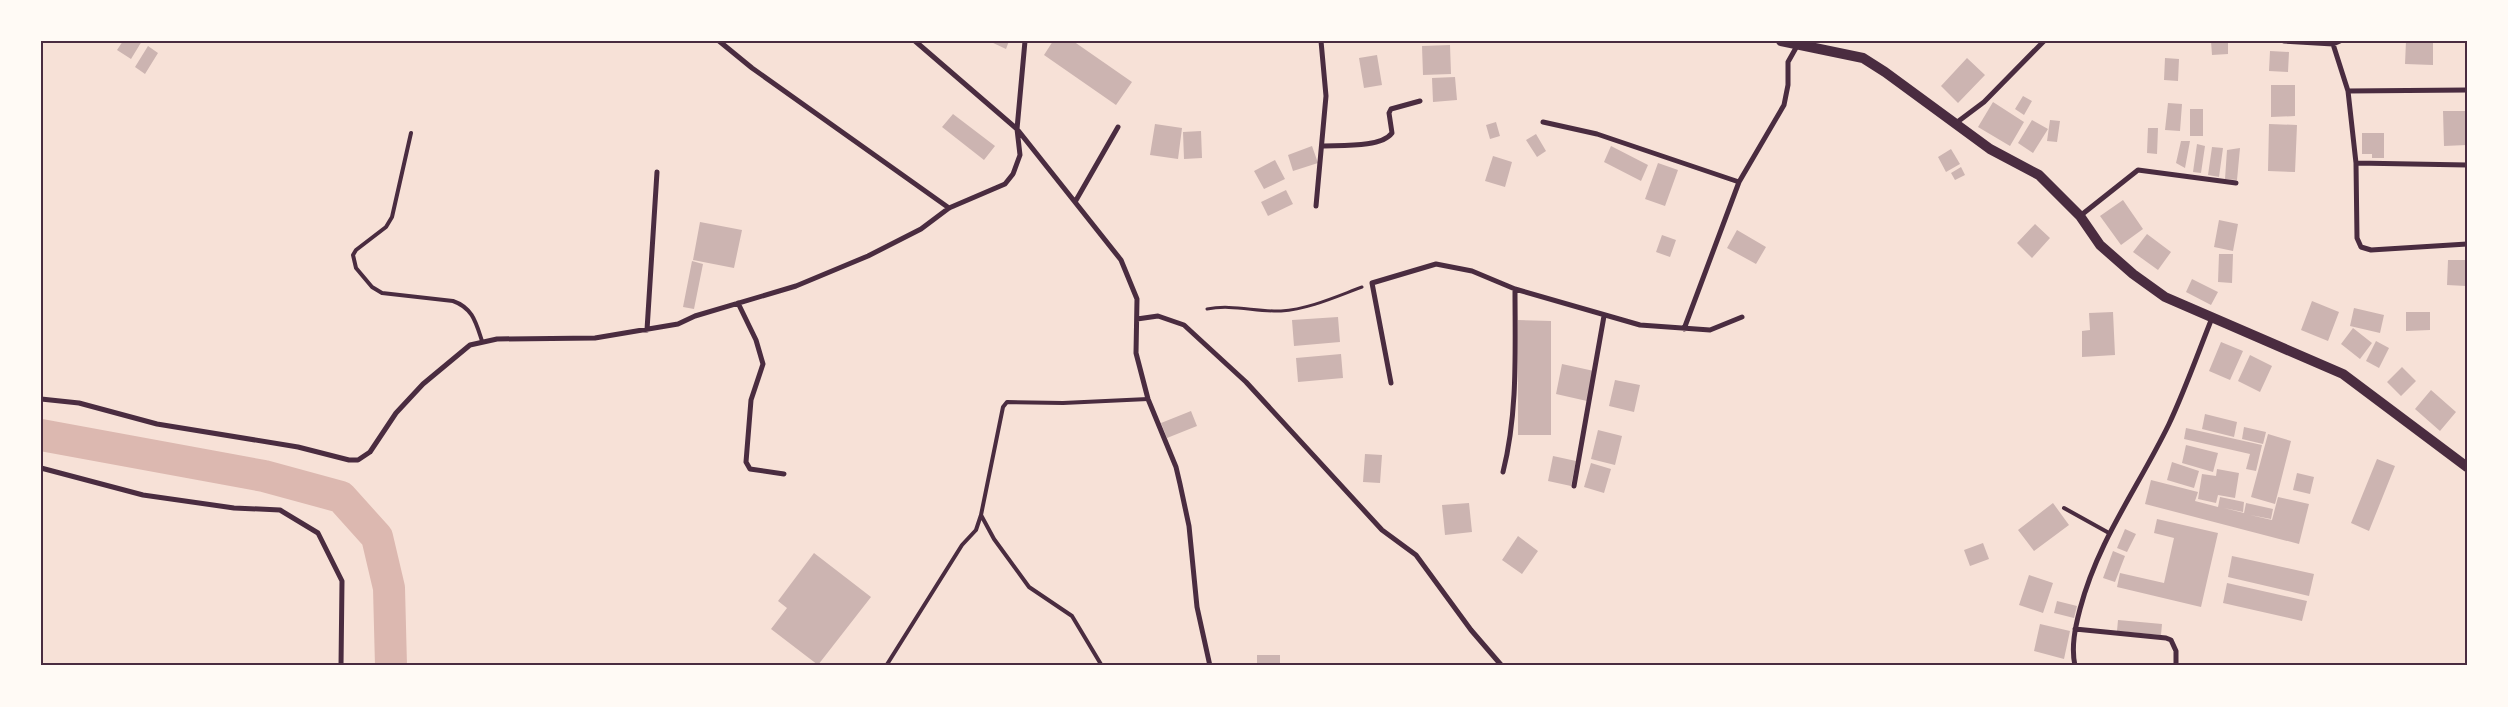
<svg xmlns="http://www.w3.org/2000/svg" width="2508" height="707" font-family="Poppins,sans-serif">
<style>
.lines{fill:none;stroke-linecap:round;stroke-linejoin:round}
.river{stroke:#dcb8b0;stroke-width:32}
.building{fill:#ccb4b1}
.path{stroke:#4a2c40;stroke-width:3}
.service{stroke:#4a2c40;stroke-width:4}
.minor{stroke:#4a2c40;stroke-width:5}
.secondary{stroke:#4a2c40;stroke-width:10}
.neatline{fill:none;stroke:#4a2c40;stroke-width:2}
</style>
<rect width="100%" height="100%" fill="#f7e1d7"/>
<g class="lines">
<path class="river" d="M41,435L264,476L341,497L377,537L389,588L391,666"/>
</g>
<path class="building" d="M123,41H142L131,59L117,50Z
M989,41H1009L1006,49Z
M1053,41H1073L1132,82L1116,105L1044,55Z
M2211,41H2228V54L2212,55Z
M2406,41H2433V65L2405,64Z
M1450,45L1451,74L1423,75L1422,46Z
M148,46L158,53L145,74L135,67Z
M2270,51L2289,52L2288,72L2269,71Z
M1377,55L1382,85L1364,88L1359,58Z
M1967,58L1985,75L1958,103L1941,86Z
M2165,58L2179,59L2178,81L2164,80Z
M1455,77L1457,100L1433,102L1432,78Z
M2271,85H2295V116L2271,117Z
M2023,96L2032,101L2024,115L2015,109Z
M1993,102L2024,122L2010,146L1978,127Z
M2168,103L2182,104L2180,131L2165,130Z
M2190,109H2203V136H2190Z
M2443,111H2467V145L2444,146Z
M953,114L995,146L984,160L942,127Z
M2032,120L2048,129L2033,153L2018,143Z
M2050,120L2060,121L2057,142L2047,141Z
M1496,122L1500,136L1490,139L1486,125Z
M1155,124L1182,128L1178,159L1150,155Z
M2269,124L2297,125L2295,172L2268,171Z
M2148,128H2158L2157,154L2147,153Z
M1201,131L1202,158L1184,159L1183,132Z
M2362,133H2384V158H2372V154H2362Z
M1536,134L1546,151L1537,157L1526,140Z
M2181,141H2190L2185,168L2176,163Z
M2197,144L2205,146L2201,173L2193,172Z
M1312,146L1318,163L1293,171L1288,155Z
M1611,146L1648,165L1641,181L1604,162Z
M2212,147L2223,148L2219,177L2208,175Z
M2240,148L2237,180L2225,179L2227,150Z
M1951,149L1960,164L1946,172L1938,157Z
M1493,156L1512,162L1505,187L1485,181Z
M1275,160L1285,179L1264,189L1254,171Z
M1658,163L1678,170L1665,206L1645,199Z
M1961,167L1965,175L1955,180L1951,173Z
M1286,190L1293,204L1268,216L1261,202Z
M2123,200L2143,229L2121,245L2100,216Z
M2219,220L2238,224L2233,251L2214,247Z
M700,222L742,230L734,268L693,260Z
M2035,224L2050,238L2032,258L2017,243Z
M1737,230L1766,247L1756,264L1727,248Z
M2147,234L2171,252L2158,270L2133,252Z
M1662,235L1676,240L1670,257L1656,252Z
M2219,254H2233L2232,283L2218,282Z
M2448,260H2467L2466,286L2447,285Z
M692,261L703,264L694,309L683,307Z
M2192,279L2218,292L2211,305L2186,292Z
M2312,301L2339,312L2328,341L2301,330Z
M2354,308L2384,315L2380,333L2350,326Z
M2113,312L2115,355L2082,357V331L2090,330L2089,313Z
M2406,312H2430V330L2406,331Z
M1338,317L1340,342L1294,346L1292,320Z
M1518,320L1551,321V435H1518Z
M2353,328L2372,343L2360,359L2341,344Z
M2376,341L2389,348L2379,368L2366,361Z
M2221,342L2243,351L2230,380L2209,371Z
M1341,354L1343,378L1298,382L1296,358Z
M2250,355L2272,366L2260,392L2238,381Z
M1562,364L1594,371L1587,401L1556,394Z
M2402,367L2416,381L2401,396L2387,382Z
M1615,380L1640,385L1634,412L1609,406Z
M2431,390L2456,412L2440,431L2415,409Z
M1191,411L1197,426L1167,438L1161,423Z
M2205,414L2237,422L2234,437L2202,429Z
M2244,427L2266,432L2263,444L2242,439Z
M2186,428L2262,445L2256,471L2246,469L2250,454L2184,439Z
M1598,430L1622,436L1615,465L1591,459Z
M2268,434L2291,441L2275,504L2251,497Z
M2186,445L2218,453L2213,472L2182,463Z
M1365,454L1382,455L1380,483L1363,482Z
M1553,456L1576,461L1571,486L1548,481Z
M2377,459L2395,466L2369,531L2351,523Z
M2172,462L2199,471L2194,488L2167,480Z
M1591,463L1611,469L1604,493L1584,487Z
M2217,469L2239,473L2235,498L2218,495L2216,503L2198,499L2202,474L2216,476Z
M2297,473L2314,477L2310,494L2293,490Z
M2151,480L2198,492L2195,501L2218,507L2220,497L2244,502L2243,512L2224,508L2244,513L2246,503L2273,509L2271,519L2250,515L2272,520L2278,497L2309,504L2299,544L2145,504Z
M1469,503L1472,532L1445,535L1442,505Z
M2053,503L2069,525L2034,551L2018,530Z
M2157,519L2218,533L2201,607L2117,587L2120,573L2164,583L2174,538L2154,533Z
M2125,529L2136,534L2127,552L2117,548Z
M1518,536L1538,551L1522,574L1502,560Z
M1983,543L1989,559L1970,566L1964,550Z
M2113,551L2125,556L2115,582L2103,578Z
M814,553L871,597L818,665L771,629L787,608L778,601Z
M2232,556L2314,574L2309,596L2228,577Z
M2029,575L2053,583L2043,613L2019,605Z
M2227,583L2307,601L2302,621L2223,603Z
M2057,601L2077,606L2074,618L2054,613Z
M2118,620L2162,624L2161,635L2117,631Z
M2040,624L2070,631L2064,659L2034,651Z
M1257,655H1280V666H1257Z"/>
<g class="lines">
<path class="path" d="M1207,309C1232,304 1256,312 1281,311C1309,309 1335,297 1362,287"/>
<path class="service" d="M411,133L392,217L386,227L356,250L353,255L356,268L372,287L382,293L453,301C473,308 476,323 482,341
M2064,508L2109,533
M981,515L994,539L1029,587L1072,616L1102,666
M886,666L962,545L976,530L981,515L1003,407L1007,402L1063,403L1148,399"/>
<path class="minor" d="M719,41L752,68L949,208
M915,41L1017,129L1121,260L1137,299L1136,353L1148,399L1176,467L1180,484L1189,526L1197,607L1210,666
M2284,41L2333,44L2340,41
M2333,44L2348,91L2356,163L2357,238L2361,247L2371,250L2467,244
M2348,91L2467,90
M1543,122L1597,134L1739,182
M1956,123L1984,102L2044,41
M1322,146C1340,145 1381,148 1392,133L1389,113L1391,109L1420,101
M2356,163L2467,165
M1075,202L1118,127
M1316,206L1326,96L1321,41
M2080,216L2138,170L2236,183
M738,303L756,340L763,364L751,400L746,462L750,469L784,474
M1137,319L1158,316L1184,325L1246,382L1382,530L1416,555L1471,630L1502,666
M1684,329L1739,182L1784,105L1788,85V62L1797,46
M647,330L657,172
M1391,383L1372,283L1436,264L1472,271L1515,289L1640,325L1710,330L1742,317
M41,399L79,403L157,424L298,447L349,460H358L370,452L396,413L423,384L470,345L497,339L595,338L678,324L695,316L796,286L868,256L921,229L949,208L1005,184L1013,174L1020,155L1017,129L1025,41
M41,468L143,495L234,508L280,510L318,533L342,581L341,666
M1503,472C1518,413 1515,350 1515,289
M1574,486L1604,316
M2075,629L2166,638L2171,640L2176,651V666
M2075,666C2071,647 2075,628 2080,609C2098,540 2138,488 2169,424C2185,390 2198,353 2212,318"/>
<path class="secondary" d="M1781,41L1863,58L1885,72L1990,149L2039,175L2080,216L2100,245L2133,274L2165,297L2343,374L2467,467"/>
</g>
<rect width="2508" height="707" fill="none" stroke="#fffaf5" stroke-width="85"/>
<rect x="42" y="42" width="2424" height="622" class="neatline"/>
</svg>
